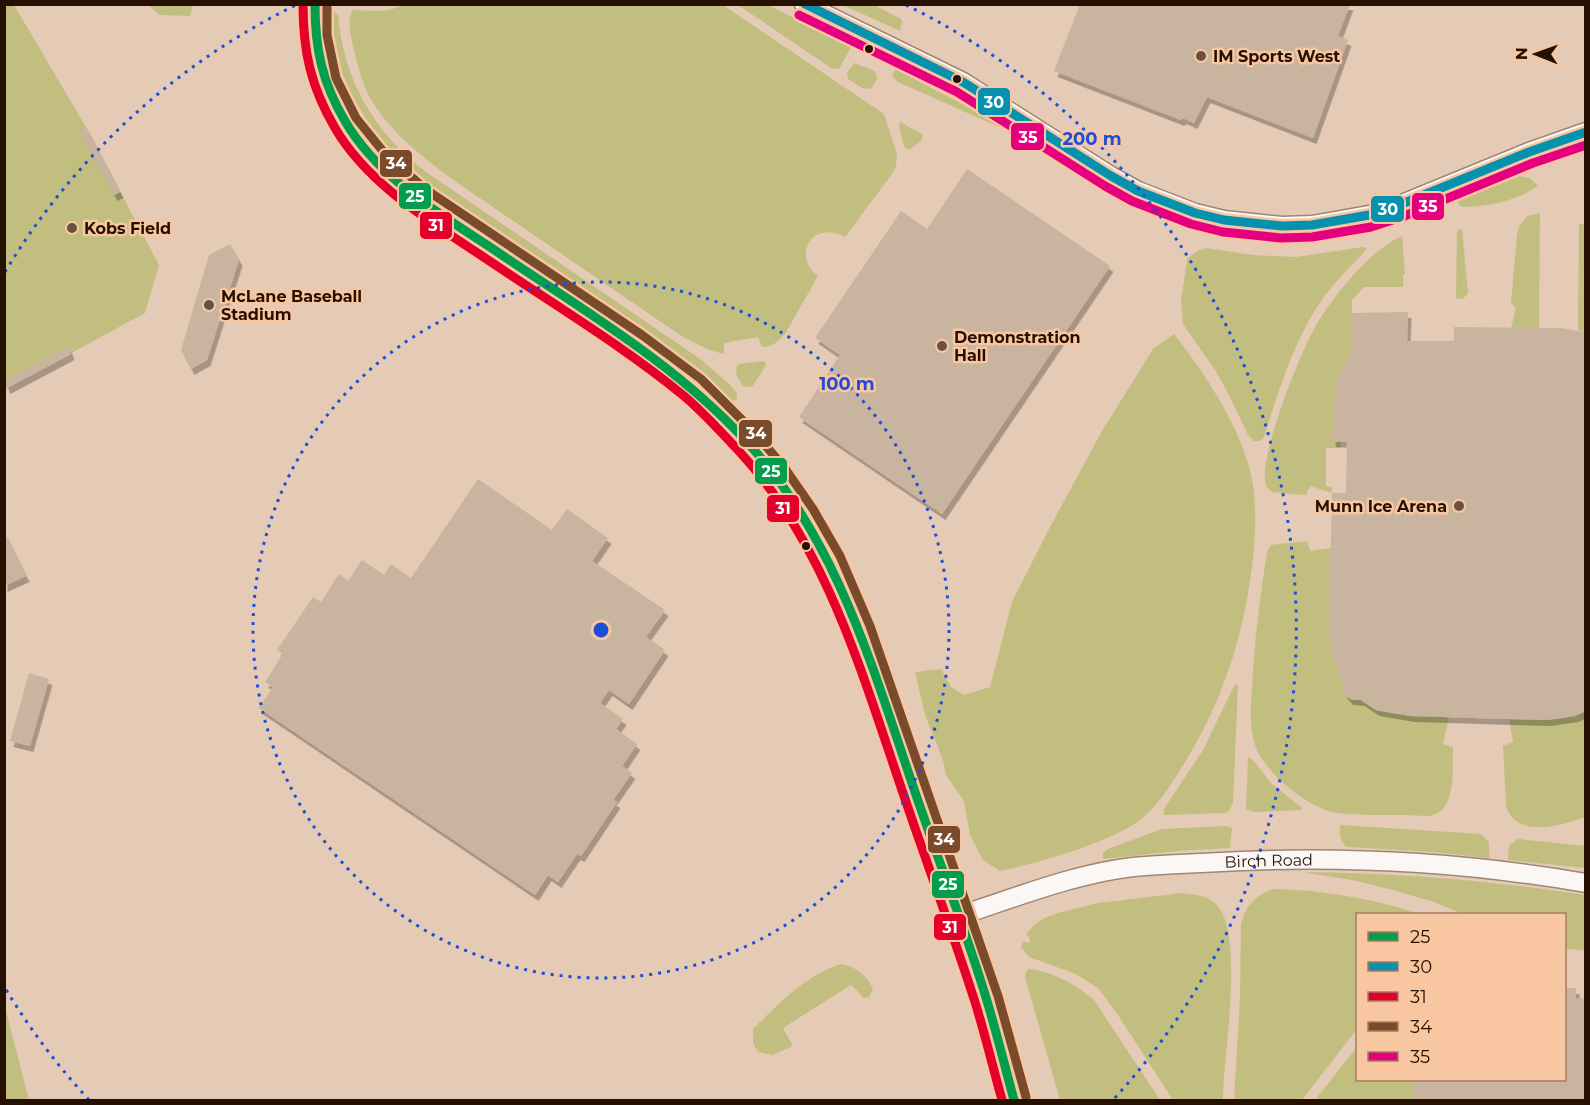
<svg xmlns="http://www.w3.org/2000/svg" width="1590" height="1105" font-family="Montserrat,sans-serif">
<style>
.green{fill:#c2be80}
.building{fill:#c9b49f;filter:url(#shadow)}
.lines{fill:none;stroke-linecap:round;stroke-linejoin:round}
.street-casing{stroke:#9d8675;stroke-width:21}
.street{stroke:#fbf7f4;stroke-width:18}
.bus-1-casing{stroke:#f9c6a2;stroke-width:14}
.bus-2-casing{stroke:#f9c6a2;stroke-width:14}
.bus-3-casing{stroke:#f9c6a2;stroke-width:14}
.bus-4-casing{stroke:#f9c6a2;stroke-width:14}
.bus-5-casing{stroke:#f9c6a2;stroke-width:14}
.bus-1{stroke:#029e4d;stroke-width:9}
.bus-2{stroke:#0692af;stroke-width:9}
.bus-3{stroke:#e4002b;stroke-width:9}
.bus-4{stroke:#7a4b2a;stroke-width:9}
.bus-5{stroke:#e5007d;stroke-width:9}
.ring{fill:none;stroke:#1d4ed8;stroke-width:3;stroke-dasharray:3 6}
.bus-dot{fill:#261001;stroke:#f9c6a2;stroke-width:2}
.poi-dot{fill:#695140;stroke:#f9c6a2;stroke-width:2}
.labels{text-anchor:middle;stroke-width:5;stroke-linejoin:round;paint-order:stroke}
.poi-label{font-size:16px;font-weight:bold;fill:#261001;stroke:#f9c6a2;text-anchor:start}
.street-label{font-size:16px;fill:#261001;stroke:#f9c6a2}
.centre{fill:#1d4ed8;stroke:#f9c6a2;stroke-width:3}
.ring-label{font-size:18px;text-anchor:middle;font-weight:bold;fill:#1d4ed8;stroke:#f9c6a2;stroke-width:5;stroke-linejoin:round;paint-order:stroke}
.line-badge{stroke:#f9c6a2;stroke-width:2}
.badge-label{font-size:16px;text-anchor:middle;font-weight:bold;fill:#fff}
</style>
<defs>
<filter id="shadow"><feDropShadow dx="3.5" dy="6" stdDeviation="0" flood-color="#0004"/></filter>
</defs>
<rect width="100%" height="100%" fill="#e5cab6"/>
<path class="green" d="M4,5H14L86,127L159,265L145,313L5,389Z
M149,5H193L190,16L159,15Z
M402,5H723L884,114L897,154L896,166L892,174L845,237C811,219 792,257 818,276L785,334C778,341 773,347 762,347L758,337L724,343V354L709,350L683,337L452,179C424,158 395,136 375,106C363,89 358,66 353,46C351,35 346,19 353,10C371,10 385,14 402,5Z
M738,5H768L851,47L839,69L831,68Z
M843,5H874L901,19L902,22L900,31Z
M331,9L338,15C344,81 374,132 426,172L699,358L728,383L737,393V400L733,401L671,350L438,191C427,183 415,175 405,165C365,128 328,66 331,9Z
M854,63L875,71L877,79L871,89L862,88L848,79L847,73Z
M895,69L1000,124L999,127L898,82L892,76Z
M900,122L922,134V140L909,150L904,147L899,126Z
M1518,176L1530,178L1538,186C1516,201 1488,207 1461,207L1456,200Z
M1540,213L1539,328H1511L1516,308L1511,303L1517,235L1519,227L1527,216Z
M1579,223L1585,225V332L1578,330Z
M1462,229L1468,293L1463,299L1456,298L1457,230Z
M1402,236L1405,274L1403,275V287H1364L1352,300V343L1349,357L1339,375L1335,389L1332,441L1341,442V448H1326V486L1332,487V493L1310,486L1306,495L1272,492C1268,488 1265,485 1265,480C1261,451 1302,347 1319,320C1338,291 1370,250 1402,236Z
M1363,247L1366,248V250C1351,266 1336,281 1323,298C1294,340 1279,390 1264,437L1260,441H1254L1248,435L1228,393L1215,370L1183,324L1181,302L1187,259L1197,251L1206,248L1253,255L1296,257Z
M1174,334C1204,373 1233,415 1248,463C1258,496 1256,534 1252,567C1242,642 1222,703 1182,767C1170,786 1158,806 1140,820C1109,843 1038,863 1000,871L983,860L970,835L964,801L946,775L943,760L925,715L915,672L941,669L951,687L964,695L990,687L1012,602L1049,529L1102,431L1153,349Z
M764,361L766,365L752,387L743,386C739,379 732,372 739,364Z
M1307,541L1310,551L1331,548L1329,631L1331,650L1343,682L1346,696L1353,700H1361L1376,710L1394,714L1449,717L1443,744L1453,747C1452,771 1458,817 1424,816C1396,813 1354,818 1329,811C1301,802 1262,770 1254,742C1249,724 1251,706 1252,688C1254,642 1260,597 1267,552L1271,545Z
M1237,684L1238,686L1233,802L1230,810L1226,813L1164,815V809L1203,750L1234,686Z
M1585,711V817C1561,826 1516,839 1506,806L1503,746L1513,742L1509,719H1561Z
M1248,757L1253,760L1271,783L1301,807L1302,810L1254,812L1246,809Z
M1340,825L1481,834L1489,842V858L1432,852L1347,847C1339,841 1340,834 1340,825Z
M1226,826L1232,828L1230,848L1178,851L1103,859V853L1108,849L1162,829Z
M1518,839L1585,846V868L1508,860L1509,845Z
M1307,872C1401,873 1493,881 1585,895V950L1565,949L1564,914H1463L1434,902L1393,890L1352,880L1307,873Z
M1273,889C1321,890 1373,898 1418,914H1358L1357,1029L1302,1100H1234L1240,998L1241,924C1246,905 1255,896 1273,889Z
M1183,893C1195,895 1208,895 1217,905C1245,936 1223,1057 1223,1100H1173L1118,1015L1098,988L1076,974L1029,957L1021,947L1023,941L1028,943L1030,941L1029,937L1026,934L1035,924L1044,918L1061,912L1098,903Z
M841,964C857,967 866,975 873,989L869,997L864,998L851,985L783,1028L793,1046L772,1055L758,1052L753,1043V1029C780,1003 804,976 841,964Z
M1028,969C1052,971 1077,985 1094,1000L1160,1100H1060L1025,977L1026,972Z
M4,1007H5L29,1100H5Z
M1357,1047L1358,1080H1414L1413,1100H1315Z"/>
<path class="building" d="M1080,4H1350L1338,36L1348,40L1313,138L1207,97L1194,123L1183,118L1181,120L1054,71Z
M86,127L120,192L114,195L79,131Z
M967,169L1110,266L942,514L799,417L840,355L815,338L901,211L927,229Z
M230,244L239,260L207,360L191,369L181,350L209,255Z
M1408,312L1407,341H1454V327L1560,328L1586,332V711L1575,716L1547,720L1411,716L1376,710L1361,700L1350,699L1344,693L1343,682L1331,650L1329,631L1332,493H1346L1347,442L1332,441L1335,389L1339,375L1349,357L1352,343V313Z
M68,346L71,354L7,388L4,381Z
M478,479L552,530L567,509L608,538L592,561L665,610L646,637L665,650L629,704L609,690L600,703L623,719L616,729L637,744L622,766L632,773L613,800L617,802L581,856L577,854L558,882L548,875L535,895L259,708L273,687L265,682L283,654L277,650L313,597L321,602L339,574L348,581L362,560L384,575L391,564L411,578Z
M4,532L26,576L4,586Z
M29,673L49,679L30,746L10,741Z
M1564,988H1576V998L1586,999V1100H1413L1414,1080H1564Z"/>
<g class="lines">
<g class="street-casing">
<g id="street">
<path d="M315,4V36L319,59L325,82L346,124L377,163L418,199L635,345L693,388L747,442L777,478L803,516L829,561L859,630L987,1000L1014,1100"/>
<path d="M804,4L963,82L1111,176L1138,191L1195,213L1224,220L1282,226L1312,225L1369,215L1397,206L1529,152L1586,132"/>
<path id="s1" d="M958,916C1015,898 1073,874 1133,867C1155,865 1178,864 1201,863C1329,855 1459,861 1586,883"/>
</g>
</g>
<use href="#street" class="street"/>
<g class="bus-1-casing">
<path id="bus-1" d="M315,4C315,49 322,82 345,121C378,178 440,214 493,249C581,309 675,363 747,442C837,540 872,666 914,789C938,860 966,930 987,1001C997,1034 1005,1067 1014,1100"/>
</g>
<g class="bus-2-casing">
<path id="bus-2" d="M805,4L963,82L1111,176L1138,191L1195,213L1224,220L1282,226L1312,225L1369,215L1397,206L1529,152L1586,132"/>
</g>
<g class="bus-3-casing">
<path id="bus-3" d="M303,4C303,52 311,87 335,128C368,185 434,224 488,260C553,304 623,346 684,396C703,412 720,431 737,449C827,545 862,674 904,796C927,864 953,933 975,1002C985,1034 993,1068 1002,1100"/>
</g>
<g class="bus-4-casing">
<path id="bus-4" d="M327,4V35L336,78L356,118L386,155L425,189L642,335L701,379L756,434L786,470L813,509L840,556L870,626L998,996L1026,1097"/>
</g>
<g class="bus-5-casing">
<path id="bus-5" d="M799,15L957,92L1105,186L1132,201L1191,224L1223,232L1281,238L1312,237L1371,227L1402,217L1533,163L1586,145"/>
</g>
<use href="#bus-1" class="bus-1"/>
<use href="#bus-2" class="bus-2"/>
<use href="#bus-3" class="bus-3"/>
<use href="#bus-4" class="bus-4"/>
<use href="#bus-5" class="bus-5"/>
</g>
<g class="ring">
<circle cx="601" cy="630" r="348"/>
<path d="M89 1100A695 695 0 0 1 5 988M5 272A695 695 0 0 1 296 5M906 5A695 695 0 0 1 1113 1100"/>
</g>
<g class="bus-dot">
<circle cx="869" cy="49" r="5"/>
<circle cx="957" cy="79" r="5"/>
<circle cx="806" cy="546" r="5"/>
</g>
<g class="poi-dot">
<circle cx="1201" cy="56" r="6"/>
<circle cx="72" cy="228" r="6"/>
<circle cx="209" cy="305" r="6"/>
<circle cx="942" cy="346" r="6"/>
<circle cx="1459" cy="506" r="6"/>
</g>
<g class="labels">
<g class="poi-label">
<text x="1213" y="62">IM Sports West</text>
<text x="84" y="234">Kobs Field</text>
<text x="221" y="302">McLane Baseball<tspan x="221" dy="18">Stadium</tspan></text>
<text x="954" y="343">Demonstration<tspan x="954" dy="18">Hall</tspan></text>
<text x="1447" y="512" text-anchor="end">Munn Ice Arena</text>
</g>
<g class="street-label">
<text dy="6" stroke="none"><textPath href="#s1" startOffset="318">Birch Road</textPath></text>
</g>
</g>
<circle cx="601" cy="630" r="9" class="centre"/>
<g class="ring-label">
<text x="1092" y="145">200 m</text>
<text x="847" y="390">100 m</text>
</g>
<g class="line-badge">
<rect x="977" y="87" width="34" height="29" rx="6" fill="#0692af"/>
<rect x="1010" y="122" width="35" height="29" rx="6" fill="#e5007d"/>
<rect x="379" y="149" width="34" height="29" rx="6" fill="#7a4b2a"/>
<rect x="398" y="182" width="34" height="28" rx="6" fill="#029e4d"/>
<rect x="1411" y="192" width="34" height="29" rx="6" fill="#e5007d"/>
<rect x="1370" y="195" width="35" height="28" rx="6" fill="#0692af"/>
<rect x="419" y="211" width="34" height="29" rx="6" fill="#e4002b"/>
<rect x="738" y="419" width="35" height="29" rx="6" fill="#7a4b2a"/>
<rect x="754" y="457" width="34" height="28" rx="6" fill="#029e4d"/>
<rect x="766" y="494" width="34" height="29" rx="6" fill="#e4002b"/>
<rect x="927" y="825" width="34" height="29" rx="6" fill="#7a4b2a"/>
<rect x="931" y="870" width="34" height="29" rx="6" fill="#029e4d"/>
<rect x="933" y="913" width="34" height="28" rx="6" fill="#e4002b"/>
</g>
<g class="badge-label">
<text x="994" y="108">30</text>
<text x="1028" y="143">35</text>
<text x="396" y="169">34</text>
<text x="415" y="202">25</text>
<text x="1428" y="212">35</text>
<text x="1388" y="215">30</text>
<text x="436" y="231">31</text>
<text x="756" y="439">34</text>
<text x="771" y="477">25</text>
<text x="783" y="514">31</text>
<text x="944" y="845">34</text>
<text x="948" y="890">25</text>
<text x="950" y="933">31</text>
</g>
<rect width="1590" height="1105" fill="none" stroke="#261001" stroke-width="12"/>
<rect x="1356" y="913" width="210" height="168" fill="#f9c6a2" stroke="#a57d62" stroke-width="1.5"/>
<rect x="1368" y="932" width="30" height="9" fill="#029e4d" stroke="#a57d62" stroke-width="1.5"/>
<text x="1410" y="943" font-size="18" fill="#261001">25</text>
<rect x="1368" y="962" width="30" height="9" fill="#0692af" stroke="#a57d62" stroke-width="1.5"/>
<text x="1410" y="973" font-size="18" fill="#261001">30</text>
<rect x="1368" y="992" width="30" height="9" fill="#e4002b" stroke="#a57d62" stroke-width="1.5"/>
<text x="1410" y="1003" font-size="18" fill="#261001">31</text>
<rect x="1368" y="1022" width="30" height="9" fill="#7a4b2a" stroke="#a57d62" stroke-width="1.5"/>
<text x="1410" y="1033" font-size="18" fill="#261001">34</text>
<rect x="1368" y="1052" width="30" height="9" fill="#e5007d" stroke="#a57d62" stroke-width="1.5"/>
<text x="1410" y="1063" font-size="18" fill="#261001">35</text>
<g transform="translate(1536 54) rotate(271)" stroke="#f9c6a2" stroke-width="4.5" paint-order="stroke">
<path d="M0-4.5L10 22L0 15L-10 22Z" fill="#261001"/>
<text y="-9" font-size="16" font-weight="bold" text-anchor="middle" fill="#261001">N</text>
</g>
</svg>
